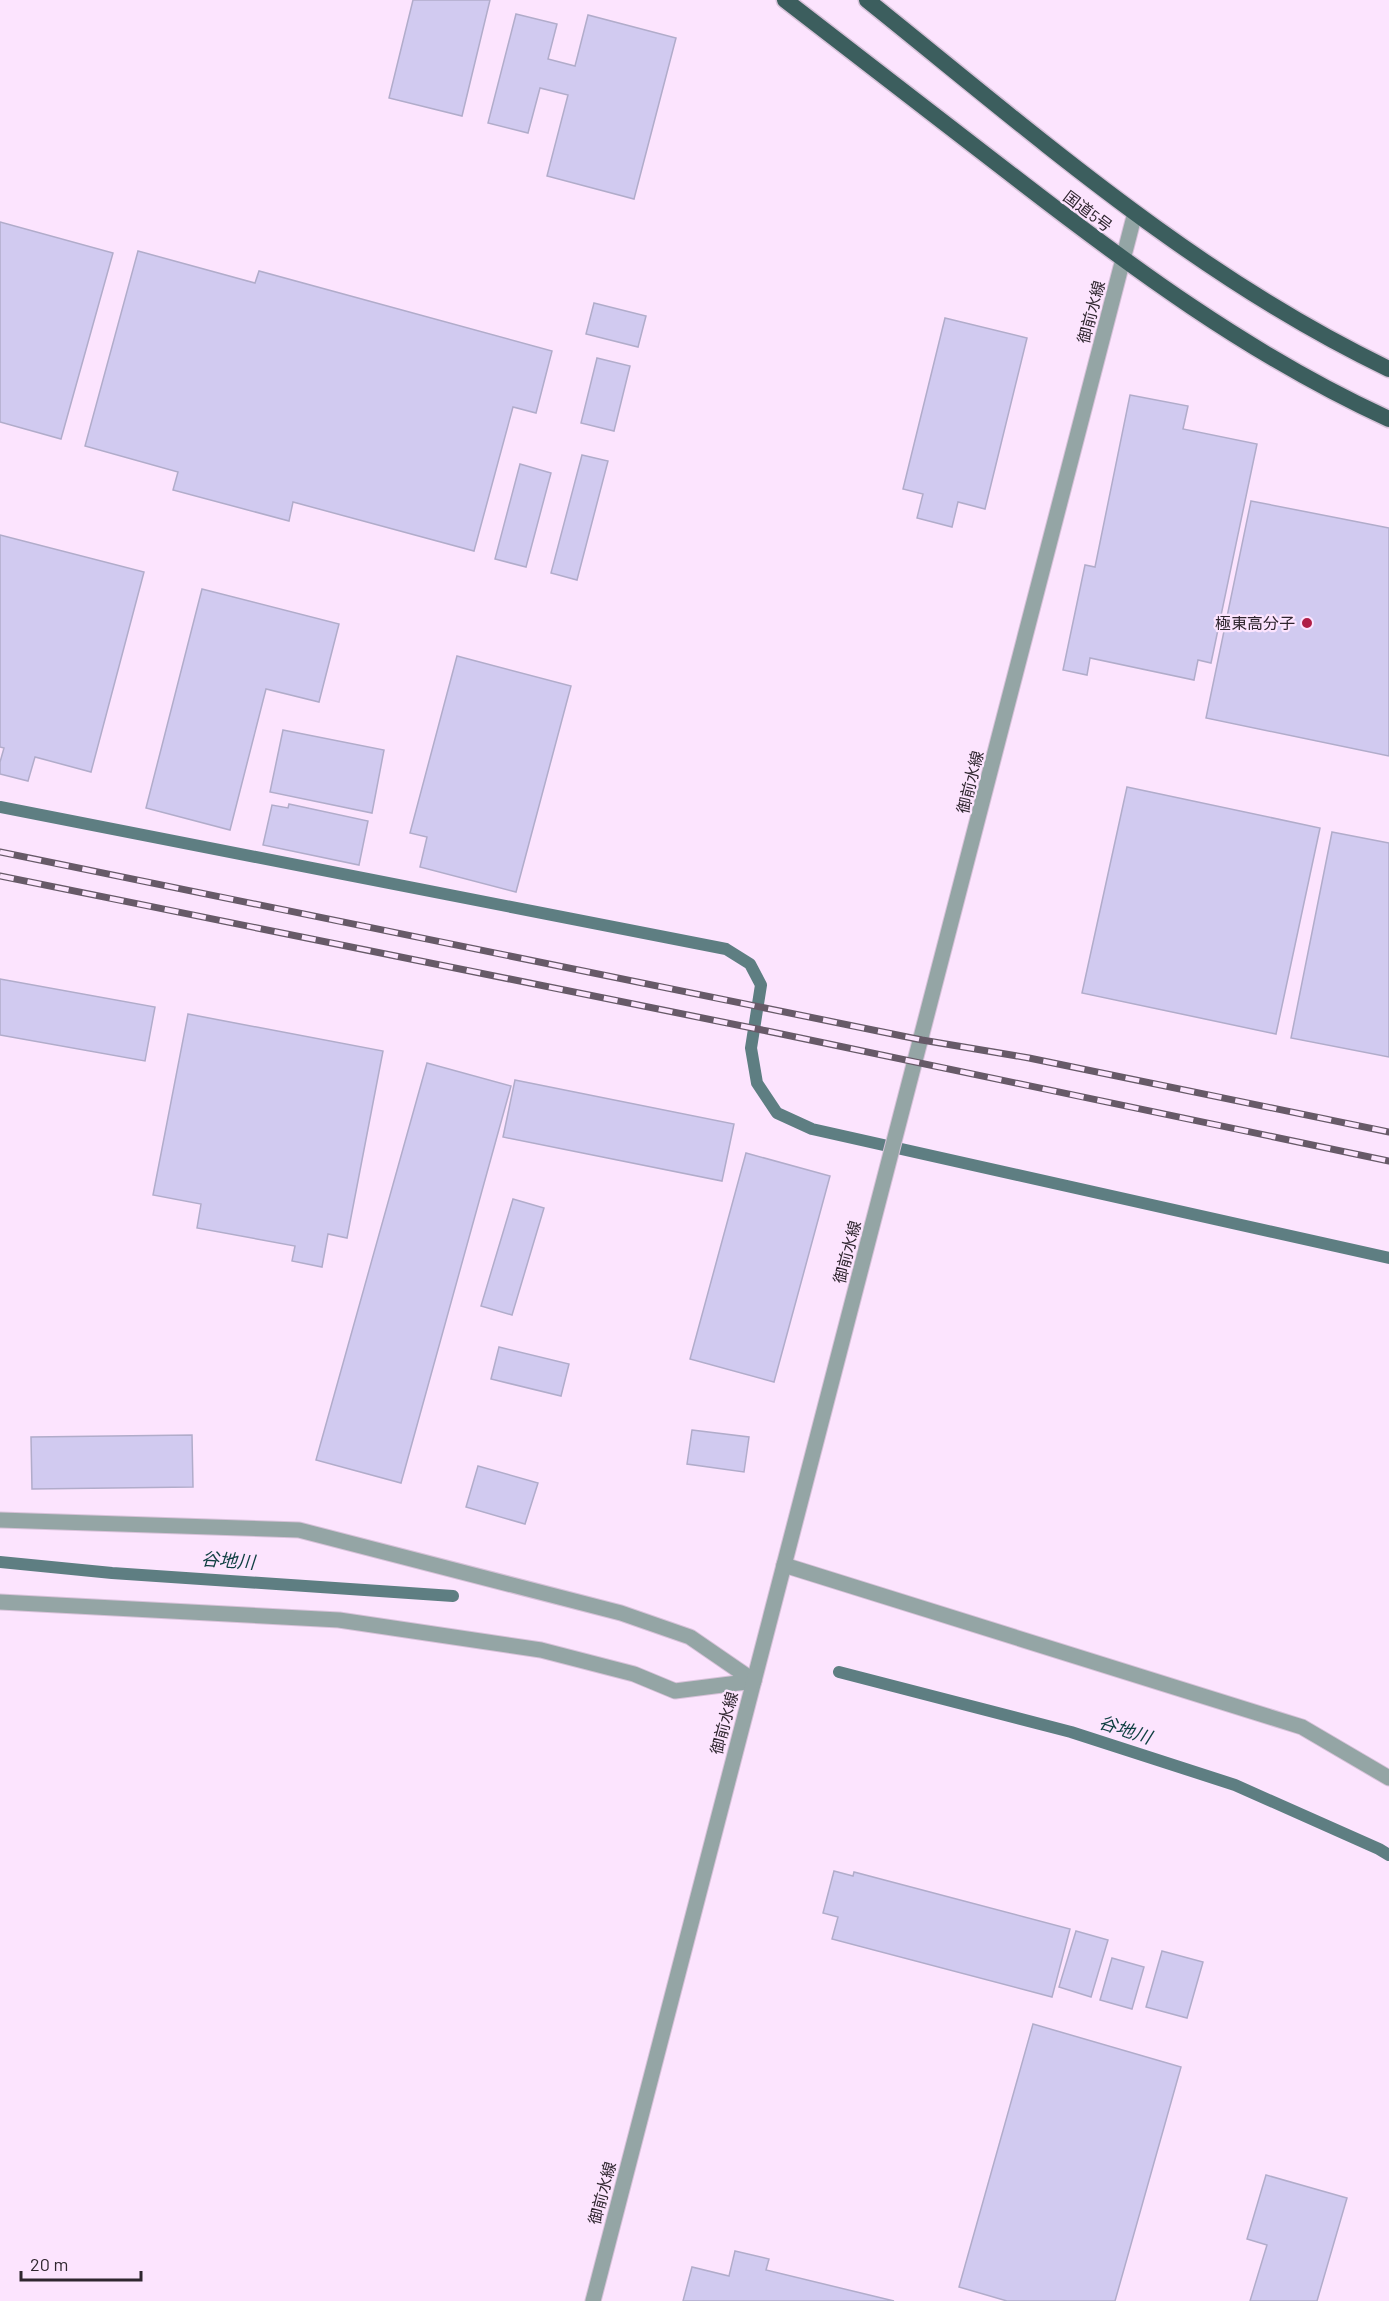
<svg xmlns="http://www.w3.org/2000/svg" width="1389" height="2301" font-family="Barlow,'Noto Sans JP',sans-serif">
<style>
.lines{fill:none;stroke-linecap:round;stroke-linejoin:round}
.stream{stroke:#5e7e82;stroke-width:12}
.building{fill:#d1caf0;stroke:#b1acca;stroke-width:1.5}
.service-casing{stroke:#d7c2d9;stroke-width:17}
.minor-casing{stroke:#d7c2d9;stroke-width:17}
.tertiary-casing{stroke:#d7c2d9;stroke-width:17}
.trunk-casing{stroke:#d7c2d9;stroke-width:19}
.service{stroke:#94a5a5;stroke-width:15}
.minor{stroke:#94a5a5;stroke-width:15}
.tertiary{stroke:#94a5a5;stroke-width:15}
.trunk{stroke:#3c5e5e;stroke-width:16}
.rail-casing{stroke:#675a68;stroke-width:7}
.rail{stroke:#fce4fe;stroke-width:4.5;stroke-dasharray:14;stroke-linecap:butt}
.poi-dot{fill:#b01d46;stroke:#fce4fe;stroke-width:2}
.labels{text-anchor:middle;stroke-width:4.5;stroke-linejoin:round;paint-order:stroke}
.street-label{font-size:16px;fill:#2f262f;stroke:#fce4fe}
.poi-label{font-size:16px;fill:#2f262f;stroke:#fce4fe;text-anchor:end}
.water-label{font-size:18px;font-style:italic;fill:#0e3f41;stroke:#fce4fe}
</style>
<rect width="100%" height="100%" fill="#fce4fe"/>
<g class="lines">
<path class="stream" d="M0,807L726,949L750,964L761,985L751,1048L757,1083L777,1113L812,1129L1389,1258
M0,1562L112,1573L453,1596
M839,1672L1071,1732L1235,1785L1379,1849L1389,1855"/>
</g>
<path class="building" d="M413,0H490L462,116L389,98Z
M516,14L557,24L548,59L575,66L588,15L676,38L634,199L547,176L568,95L540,88L528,133L488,123Z
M0,222L113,253L61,439L0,422Z
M138,251L255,283L259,271L552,351L536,413L513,407L474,551L293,502L289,521L173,490L178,472L85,446Z
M594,303L646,316L638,347L586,334Z
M945,318L1027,338L985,509L958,502L952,527L917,518L923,494L903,489Z
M597,358L630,366L614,431L581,423Z
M1130,395L1188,406L1183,429L1257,444L1211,663L1198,660L1194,680L1090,658L1087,675L1063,670L1085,565L1095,567Z
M582,455L608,461L577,580L551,573Z
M520,464L551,473L526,567L495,559Z
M1251,501L1389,528V756L1206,718Z
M0,535L144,572L91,772L35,757L28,781L0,774V762L4,748L0,747Z
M202,589L339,624L319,702L266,689L230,830L146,808Z
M457,656L571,686L516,892L420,867L427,837L410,833Z
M283,730L384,750L372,813L270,792Z
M1127,787L1320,828L1276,1034L1082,993Z
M289,804L368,821L359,865L263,845L272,805L288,808Z
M1332,832L1389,843V1057L1291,1038Z
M0,979L155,1007L145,1061L0,1035Z
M188,1014L383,1051L347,1238L328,1234L322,1267L292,1261L295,1246L197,1228L201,1204L153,1195Z
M427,1063L511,1086L401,1483L316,1460Z
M515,1080L734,1124L722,1181L503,1137Z
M746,1153L830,1176L774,1382L690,1359Z
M513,1199L544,1208L512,1315L481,1306Z
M499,1347L569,1364L561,1396L491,1379Z
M692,1430L749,1437L744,1472L687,1464Z
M192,1435L193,1487L32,1489L31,1437Z
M478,1466L538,1483L525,1524L466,1507Z
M834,1871L853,1876L854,1872L1070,1929L1052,1997L832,1939L838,1917L823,1913Z
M1076,1931L1108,1940L1091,1997L1059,1987Z
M1162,1951L1203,1962L1187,2018L1146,2007Z
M1112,1958L1144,1967L1132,2009L1100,2000Z
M1033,2024L1181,2067L1115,2301H1007L959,2287Z
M1266,2175L1347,2198L1317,2301H1250L1267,2245L1247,2239Z
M735,2251L769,2259L766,2270L894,2301H683L692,2267L729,2276Z"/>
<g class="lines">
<g class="service-casing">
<path id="service" d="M784,1565L1302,1727L1389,1778"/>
</g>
<g class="minor-casing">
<path id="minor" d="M0,1520L299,1530L621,1613L690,1637L754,1681
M0,1602L339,1620L541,1650L634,1674L675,1691L754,1681"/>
</g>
<g class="tertiary-casing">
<path id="tertiary" d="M593,2301L1135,213"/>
</g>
<g class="trunk-casing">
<path id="trunk" d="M785,0C859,57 934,115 1008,172C1128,265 1251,356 1389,419
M867,0C1033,133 1196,277 1389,369"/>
</g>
<use href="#service" class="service"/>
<use href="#minor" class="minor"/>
<use href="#tertiary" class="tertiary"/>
<use href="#trunk" class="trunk"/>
<g class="rail-casing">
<path id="rail" d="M0,852L922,1040L1029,1058L1389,1132
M0,876L767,1031L1389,1161"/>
</g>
<use href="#rail" class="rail"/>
</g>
<circle class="poi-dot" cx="1307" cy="623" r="6"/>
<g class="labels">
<g class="street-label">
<text transform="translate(1088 211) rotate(37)" y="6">国道5号</text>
<text transform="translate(1091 312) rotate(-75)" y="6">御前水線</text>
<text transform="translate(970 782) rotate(-76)" y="6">御前水線</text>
<text transform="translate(847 1252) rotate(-75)" y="6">御前水線</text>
<text transform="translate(724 1723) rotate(-75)" y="6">御前水線</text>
<text transform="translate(602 2193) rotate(-75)" y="6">御前水線</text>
</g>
<g class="poi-label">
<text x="1295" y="629">極東高分子</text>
</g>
<g class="water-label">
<text transform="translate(228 1561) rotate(4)" y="6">谷地川</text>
<text transform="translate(1125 1730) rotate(18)" y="6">谷地川</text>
</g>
</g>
<path d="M21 2271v9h120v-9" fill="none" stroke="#2f262f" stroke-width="3"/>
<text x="30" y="2271" font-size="18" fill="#2f262f" stroke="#fce4fe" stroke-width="4.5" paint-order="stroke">20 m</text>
</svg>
